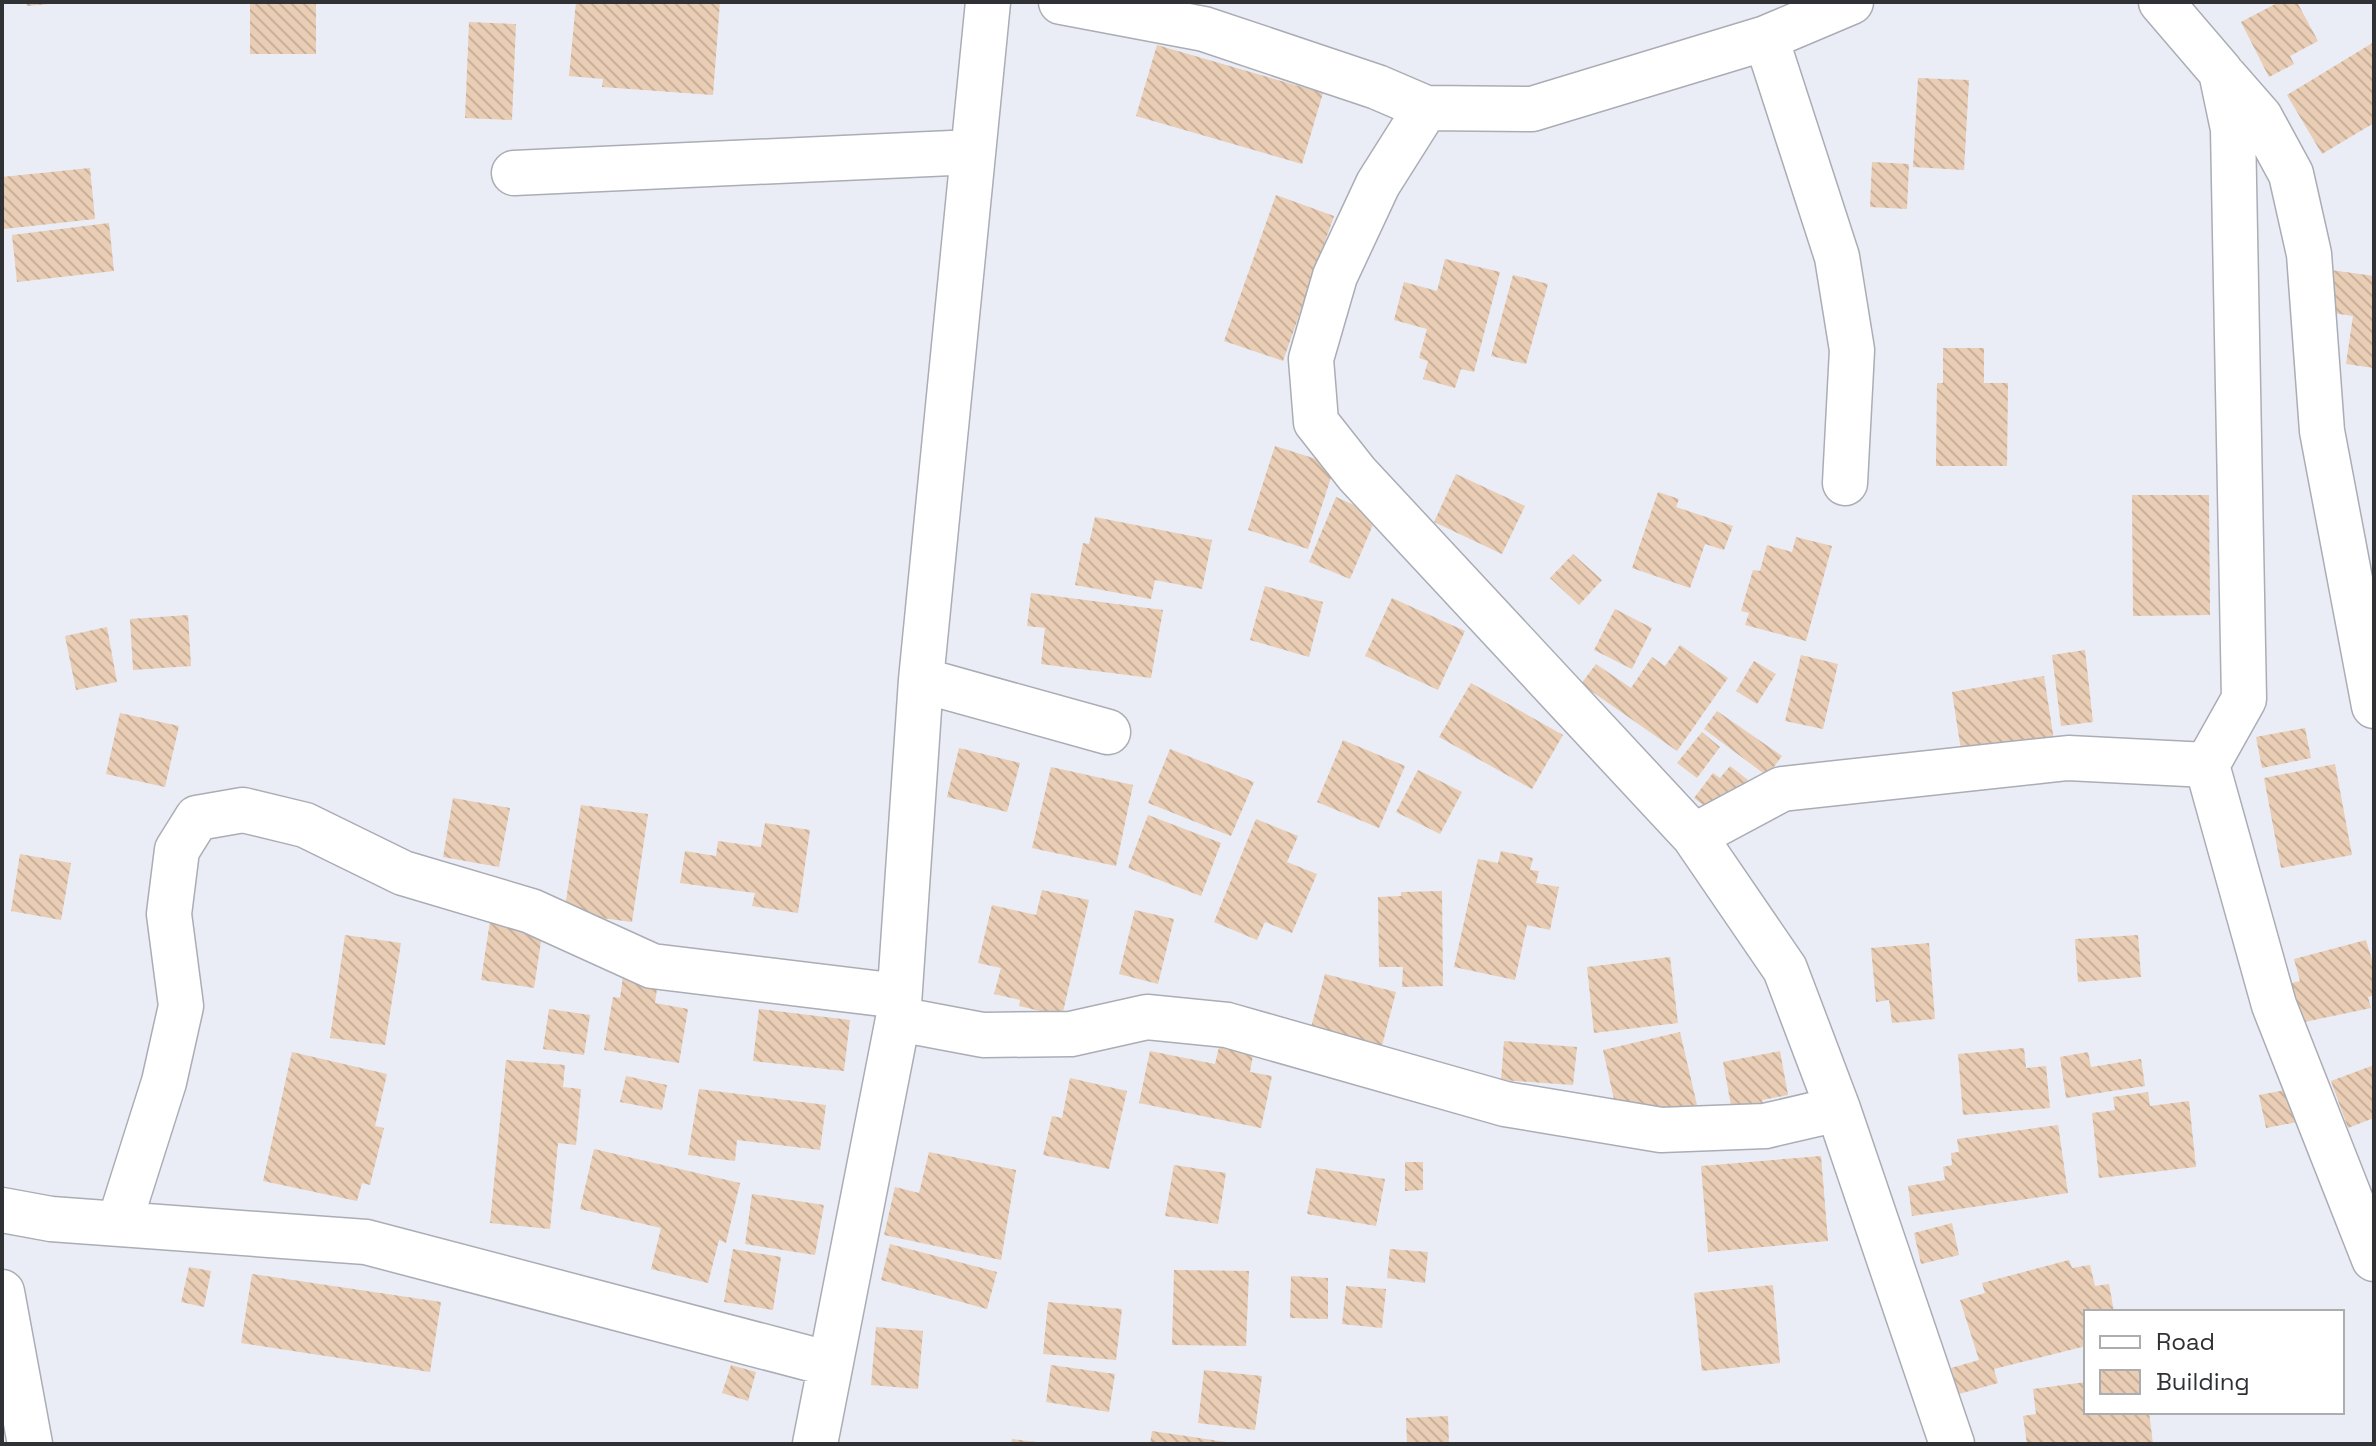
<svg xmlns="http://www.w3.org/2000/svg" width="2376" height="1446" font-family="'Space Grotesk',sans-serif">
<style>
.building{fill:url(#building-back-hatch)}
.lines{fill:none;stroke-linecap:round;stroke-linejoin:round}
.minor-casing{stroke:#aaadb5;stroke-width:47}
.minor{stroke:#fff;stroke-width:44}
</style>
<defs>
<pattern id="building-back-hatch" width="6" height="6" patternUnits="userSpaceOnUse" patternTransform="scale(2)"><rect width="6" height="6" fill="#e9cdb4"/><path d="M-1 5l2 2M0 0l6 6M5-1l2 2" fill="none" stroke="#c8b09b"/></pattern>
</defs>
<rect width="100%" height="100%" fill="#eaedf6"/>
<path class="building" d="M26,2H49V4L27,6Z
M250,2H316V54H250Z
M576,2H720L713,95L602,87L603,79L569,76Z
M2279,2H2297L2318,41L2290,56L2294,64L2269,77L2241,22Z
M469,22L516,24L512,120L465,118Z
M2374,42V123L2322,154L2287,95Z
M1157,45L1323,93L1302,164L1136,116Z
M1918,78L1969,80L1964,170L1913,167Z
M1872,162L1909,164L1907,209L1870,207Z
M90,168L95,219L4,229L2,177Z
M1276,195L1334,216L1283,361L1224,341Z
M109,223L114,271L17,282L12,235Z
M1445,259L1500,272L1474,372L1461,369L1455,388L1423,379L1428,361L1419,358L1427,329L1394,320L1404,282L1437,291Z
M2331,270L2374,276V368L2346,364L2353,316L2326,312Z
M1513,275L1548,284L1526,364L1491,356Z
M1943,348H1984V383H2008L2007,466H1936L1937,383H1943Z
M1275,446L1335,465L1308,549L1248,530Z
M1456,474L1525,506L1502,554L1434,522Z
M1658,492L1679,499L1676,507L1733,526L1724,550L1705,544L1690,588L1632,568Z
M2132,495H2209L2210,615L2133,616Z
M1336,497L1377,515L1350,579L1309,562Z
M1095,517L1212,540L1202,589L1155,580L1151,599L1075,585L1083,543L1089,544Z
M1796,537L1832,546L1806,641L1745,625L1749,613L1741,611L1753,570L1760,571L1767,545L1792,552Z
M1573,554L1602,580L1579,605L1550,578Z
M1265,586L1323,602L1309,657L1250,640Z
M1031,593L1163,610L1151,678L1041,664L1045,628L1027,626Z
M1392,598L1465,631L1438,690L1365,656Z
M1615,609L1652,628L1632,669L1594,650Z
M188,615L191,666L133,670L130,619Z
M107,627L117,682L76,690L65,636Z
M1680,645L1728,678L1677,751L1581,684L1596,664L1631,688L1652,657L1665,666Z
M2085,650L2093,722L2061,726L2052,655Z
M1801,655L1838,664L1823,729L1785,721Z
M1754,661L1776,674L1757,704L1736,691Z
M2044,676L2055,747L1963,763L1952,692Z
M1471,683L1563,735L1532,789L1439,737Z
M1717,711L1782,756L1767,776L1704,729Z
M120,713L179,726L165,787L106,774Z
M2305,728L2311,758L2262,768L2256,737Z
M1702,732L1720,747L1697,778L1677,763Z
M1343,740L1405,766L1379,828L1317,802Z
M959,748L1020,763L1007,812L947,797Z
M1170,749L1254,782L1231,836L1148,803Z
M2335,764L2352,855L2281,868L2264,778Z
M1730,766L1748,780L1719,817L1694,798L1713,773L1720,778Z
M1051,767L1133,785L1116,866L1032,848Z
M1418,770L1462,792L1440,834L1396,812Z
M453,798L510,808L499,867L443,857Z
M581,805L648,814L632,922L564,913Z
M1148,815L1221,843L1201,896L1128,868Z
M1256,819L1298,836L1287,862L1317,874L1292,933L1265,922L1257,940L1214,922Z
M765,823L810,830L798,913L752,906L755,893L680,883L685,851L716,856L718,841L761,847Z
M1501,851L1533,858L1530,870L1539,871L1536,883L1559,887L1550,930L1527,925L1515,980L1454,967L1478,859L1498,863Z
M20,854L71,863L61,920L11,911Z
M1042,890L1089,900L1062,1016L1019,1006L1020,1000L994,994L1001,968L978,963L992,905L1036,915Z
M1442,891L1443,986L1402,987L1403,967H1379L1378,897L1401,896V892Z
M1135,910L1174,919L1158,984L1119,974Z
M490,921L521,926L520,931L542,935L534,988L481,980Z
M345,935L401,943L385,1045L330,1038Z
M2138,935L2141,977L2078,982L2075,939Z
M2366,940L2374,967V995L2368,997L2371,1008L2295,1024L2284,985L2300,981L2294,959Z
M1929,943L1935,1019L1892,1023L1889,1000L1876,1002L1871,948Z
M1670,957L1678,1023L1594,1033L1587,967Z
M1325,974L1396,992L1379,1057L1308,1039Z
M623,977L658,982L655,1003L688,1009L679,1063L604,1050L613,997L620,998Z
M549,1009L590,1015L584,1055L543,1049Z
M759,1009L850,1020L844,1071L753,1061Z
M1680,1032L1697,1105L1619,1122L1603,1050Z
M1504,1041L1577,1047L1573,1085L1501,1080Z
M1220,1043L1254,1050L1250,1072L1272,1076L1261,1128L1139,1103L1150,1051L1215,1064Z
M2024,1048L2026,1068L2046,1066L2050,1108L1963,1115L1958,1054Z
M1780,1051L1788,1095L1762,1100L1767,1121L1735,1127L1723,1062Z
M292,1052L387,1074L375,1126L384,1128L370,1185L362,1183L357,1201L263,1181Z
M2088,1052L2091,1067L2141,1059L2145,1086L2066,1098L2060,1057Z
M506,1060L565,1065L563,1087L581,1089L576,1145L558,1143L550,1229L490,1223Z
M2374,1065V1118L2348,1128L2331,1081Z
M626,1076L667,1085L662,1110L620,1102Z
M1070,1078L1127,1091L1109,1169L1043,1155L1052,1116L1062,1118Z
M2296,1088L2303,1121L2266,1128L2259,1095Z
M699,1089L826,1105L820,1150L737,1140L735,1161L688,1155Z
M2148,1092L2150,1106L2189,1101L2196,1167L2099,1178L2092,1113L2115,1110L2113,1097Z
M2058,1125L2068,1193L1912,1216L1908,1186L1945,1180L1943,1167L1952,1165L1951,1153L1959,1152L1957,1139Z
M594,1149L740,1183L726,1243L719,1240L708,1283L651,1269L661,1228L580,1209Z
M929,1152L1016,1170L1001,1260L884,1235L895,1187L919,1193Z
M1821,1156L1828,1241L1708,1252L1701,1166Z
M1405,1162H1423V1190L1405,1191Z
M1174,1165L1226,1173L1218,1224L1165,1216Z
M1316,1168L1385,1179L1376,1226L1307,1214Z
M752,1194L824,1205L815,1255L745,1244Z
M1952,1223L1959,1255L1921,1264L1914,1233Z
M890,1244L997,1272L987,1309L881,1280Z
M733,1249L781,1257L773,1310L724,1302Z
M1390,1249L1428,1252L1425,1283L1387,1278Z
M2069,1260L2072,1268L2090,1265L2095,1286L2109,1284L2114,1312H2086V1346L1994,1369L1998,1383L1959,1394L1951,1368L1979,1360L1960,1300L1985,1293L1982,1283Z
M189,1267L211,1271L204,1307L181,1302Z
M1174,1270L1249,1271L1246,1346L1172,1345Z
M252,1274L441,1302L430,1372L241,1343Z
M1291,1276L1328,1278V1319L1290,1318Z
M1773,1285L1780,1363L1702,1371L1694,1293Z
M1346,1286L1386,1289L1382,1328L1342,1324Z
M1048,1302L1122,1309L1116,1360L1043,1354Z
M876,1327L923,1331L918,1389L871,1385Z
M731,1365L756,1372L748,1401L722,1393Z
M1051,1365L1115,1374L1109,1412L1046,1402Z
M1204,1370L1262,1376L1255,1430L1198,1423Z
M2086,1382V1412H2149L2153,1444H2027L2023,1416L2036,1414L2033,1389Z
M1448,1416L1449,1444H1407L1406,1418Z
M1152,1431L1226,1442V1444H1150Z
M1012,1439L1036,1442L1035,1444H1011Z"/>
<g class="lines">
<g class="minor-casing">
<path id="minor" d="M1061,2L1204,29L1377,87L1426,108
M1851,2L1766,38L1532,109L1426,108L1378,184L1335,276L1311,359L1316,422L1357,474L1694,836L1785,969L1838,1109L1952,1444
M2161,2L2221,72L2233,129L2244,699L2207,765L2274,1005L2374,1259
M1766,38L1837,257L1852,350L1845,483
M2225,77L2260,117L2291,174L2309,254L2322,431L2374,706
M514,173L973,152
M921,680L1108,732
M1694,836L1782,789L2068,758L2207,765
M898,1019L983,1035L1071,1034L1147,1017L1227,1025L1505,1104L1661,1130L1765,1126L1838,1109
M2,1210L51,1219L366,1242L830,1364
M119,1224L164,1082L181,1006L169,914L177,850L197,818L243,810L305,825L403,873L531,911L652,966L899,996
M2,1292L30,1444
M815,1444L898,1019L921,680L988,2"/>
</g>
<use href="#minor" class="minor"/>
</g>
<rect width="2376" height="1446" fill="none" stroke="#2f3134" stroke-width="8"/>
<rect x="2084" y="1310" width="260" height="104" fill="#ffffff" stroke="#acadae" stroke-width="2"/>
<rect x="2100" y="1336" width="40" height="12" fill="#ffffff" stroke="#acadae" stroke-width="2"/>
<text x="2156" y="1350" font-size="24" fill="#2f3134">Road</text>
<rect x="2100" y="1370" width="40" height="24" fill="url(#building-back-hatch)" stroke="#acadae" stroke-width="2"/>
<text x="2156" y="1390" font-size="24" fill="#2f3134">Building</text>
</svg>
